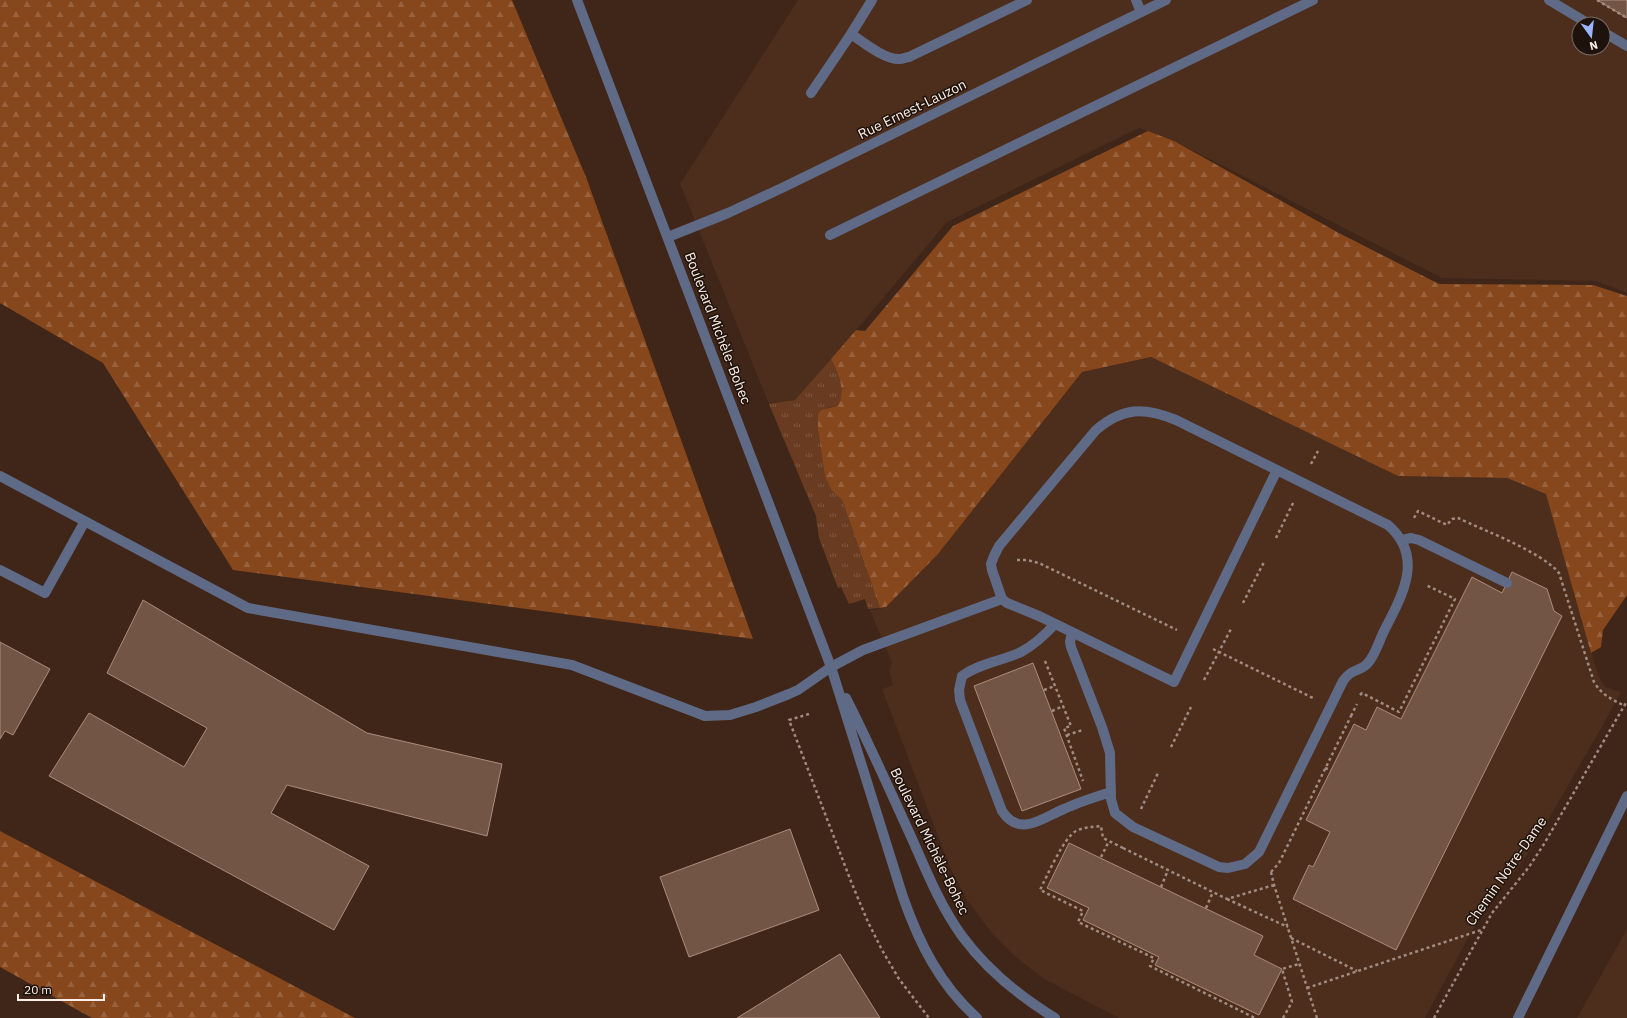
<svg xmlns="http://www.w3.org/2000/svg" width="1627" height="1018" font-family="'IBM Plex Sans',sans-serif">
<style>
.built{fill:#4d2d1b;fill-rule:evenodd}
.grass{fill:url(#grass-tufts)}
.forest{fill:url(#forest-firs)}
.building{fill:#725545;stroke:#ac8d7c}
.lines{fill:none;stroke-linecap:round;stroke-linejoin:round}
.path{stroke:#a08c82;stroke-width:2.5;stroke-dasharray:3 3;stroke-linecap:butt}
.service{stroke:#5f6a86;stroke-width:10}
.minor{stroke:#5f6a86;stroke-width:10}
.tertiary{stroke:#5f6a86;stroke-width:10}
.labels{text-anchor:middle;stroke-width:3;stroke-linejoin:round;paint-order:stroke}
.street-label{font-size:14px;fill:#fdefe7;stroke:#1e130c}
</style>
<defs>
<pattern id="grass-tufts" width="24" height="20" patternUnits="userSpaceOnUse"><rect width="24" height="20" fill="#693c21"/><path d="M3 7l-1-3M5 7V3M7 7l1-3M15 17l-1-3M17 17v-4M19 17l1-3" fill="none" stroke="#7f5841"/></pattern>
<pattern id="forest-firs" width="22" height="20" patternUnits="userSpaceOnUse"><rect width="22" height="20" fill="#87471d"/><path d="M5 1l3.5 6h-7zM16 11l3.5 6h-7z" fill="#99623e"/></pattern>
</defs>
<rect width="100%" height="100%" fill="#402618"/>
<path class="built" d="M798,0H1627V293L1596,281L1442,278L1174,141L1139,128L947,222L870,314L795,400L769,404L680,184ZM1579,24H1603V48H1579Z
M1151,357L1398,476L1507,478L1546,494L1598,675L1605,687L1621,692L1603,725L1537,839L1517,869L1489,902L1470,934L1425,1018H1119L1044,979L1017,958L991,932L967,900L949,865L882,689L893,685L889,671L892,663L870,610H876L886,607L938,554L1082,372Z
M1627,929V1018H1577Z"/>
<path class="grass" d="M831,359C838,372 847,393 837,406L827,408L818,430L825,477L832,491L842,500L880,608L868,609L865,599L849,604L841,587L838,588L819,538L816,516L769,404L795,400Z"/>
<path class="forest" d="M0,0H512L586,177L753,639L233,570L103,363L0,303Z
M1148,131L1174,141L1337,232L1439,284L1593,285L1627,296V595L1603,630L1601,647L1591,653L1546,494L1507,478L1398,476L1151,357L1082,372L938,554L886,607L880,608L842,500L832,491L825,477L818,430V415L821,410L837,406C847,393 838,372 831,359L856,330L865,331L953,226Z
M0,831L355,1018H92L0,967Z"/>
<path class="building" d="M1597,0H1627V18Z
M1512,572L1547,589L1554,611L1562,616L1396,950L1293,899L1309,865L1313,867L1330,832L1306,820L1354,724L1366,730L1377,707L1401,719L1472,577L1502,593Z
M143,600L367,733L502,764L487,836L287,785L271,813L369,866L334,930L49,776L89,713L184,767L207,728L107,673Z
M0,642L50,669L13,735L5,731L0,739Z
M1033,663L1081,789L1022,811L974,686Z
M790,829L819,910L689,957L660,877Z
M1069,843L1263,936L1254,955L1282,969L1259,1015L1155,965L1159,957L1083,920L1089,908L1047,888Z
M840,954L880,1018H737Z"/>
<g class="lines">
<path class="path" d="M1597,0L1627,18
M1311,464L1318,451
M1414,518L1418,511L1447,525L1452,519L1458,518C1485,531 1542,552 1559,573L1594,682C1602,695 1611,699 1625,706
M1276,538L1294,501
M1017,560H1027L1039,563L1177,630
M1243,603L1264,562
M1213,649L1313,698
M1045,661L1071,726L1064,728L1083,781
M1204,680L1231,629
M1044,690L1055,686
M1360,695L1362,693L1399,712L1455,599L1426,585
M1052,711L1063,706
M809,714L789,720L852,884L868,922L882,950L899,979L929,1018
M1351,716L1357,704
M1067,735L1083,730
M1171,747L1191,707
M1325,768L1331,770
M1141,809L1158,773
M1123,848L1103,838L1101,826C1092,827 1084,827 1076,831C1064,837 1047,876 1040,890L1083,911L1078,922L1154,958L1150,966L1255,1018
M1123,848L1227,899L1274,885
M1101,857L1109,841
M1271,872L1279,863L1351,716
M1271,872L1274,885L1317,1018
M1161,887L1168,870
M1227,899L1288,927
M1206,908L1213,892
M1291,938L1357,971
M1307,988L1481,930
M1283,1018L1292,1002L1282,969L1299,964
M1434,1018L1492,913L1529,867L1544,844L1627,701"/>
<path class="service" d="M872,0L851,34C863,42 885,60 900,59C903,59 906,57 909,57L1027,0
M1136,0L1141,12
M1549,0L1589,24
M1603,32L1627,46
M811,93L851,34
M830,235L1313,0
M0,476L248,608L572,665L705,716L730,715L756,707L789,694L798,690L831,667L863,650L1002,599
M1402,540L1411,538L1419,540L1507,583
M0,570L45,593L85,521
M1055,624C1045,635 1034,645 1021,652C1002,661 980,663 962,676L959,690L960,700L1002,811C1020,838 1042,818 1064,809C1079,802 1095,797 1111,792
M1072,632L1070,642L1071,647L1102,727L1110,753L1111,799L1115,813L1133,827L1219,867L1228,868L1245,864L1259,852L1343,681C1352,668 1359,672 1367,664C1375,656 1379,641 1384,631C1402,596 1425,557 1388,525L1176,420C1144,407 1123,407 1096,430L999,546L994,556L991,564L992,570L1002,599L1007,603L1039,616L1174,682L1277,470"/>
<path class="minor" d="M668,237L728,213L784,187L1166,0"/>
<path class="tertiary" d="M577,0L831,667L903,897C919,943 940,985 977,1018
M846,698C870,745 891,793 913,841C927,873 941,907 962,936C987,970 1019,996 1055,1018
M1518,1018L1627,796"/>
</g>
<g class="labels">
<g class="street-label">
<text transform="translate(912 109) rotate(-26)" y="5">Rue Ernest-Lauzon</text>
<text transform="translate(718 328) rotate(69)" y="5">Boulevard Michèle-Bohec</text>
<text transform="translate(930 841) rotate(64)" y="5">Boulevard Michèle-Bohec</text>
<text transform="translate(1506 871) rotate(-55)" y="5">Chemin Notre-Dame</text>
</g>
</g>
<g transform="translate(1591 36) rotate(165)"><circle r="19" fill="#1e130c" stroke="#776b64"/>
<path d="M0-3L7 15L0 10L-7 15Z" fill="#99b5fd"/>
<text y="-6" font-size="11" font-weight="bold" text-anchor="middle" fill="#fdefe7">N</text>
</g>
<path d="M18 994v6h86v-6" fill="none" stroke="#fdefe7" stroke-width="2"/>
<text x="24" y="994" font-size="12" fill="#fdefe7" stroke="#1e130c" stroke-width="3" paint-order="stroke">20 m</text>
</svg>
